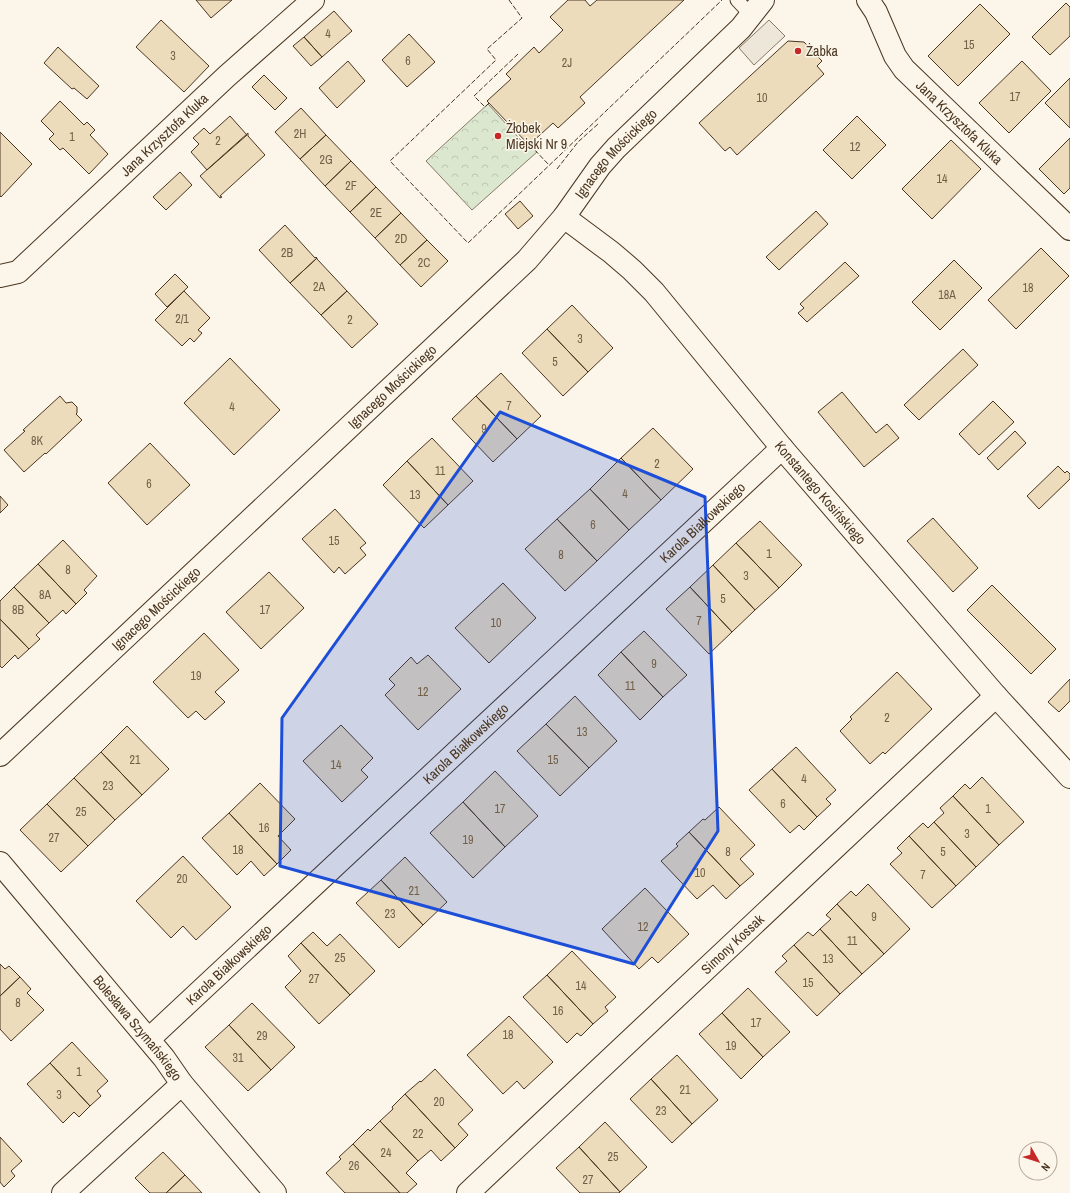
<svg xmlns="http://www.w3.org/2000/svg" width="1070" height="1193" font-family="'Archivo Narrow',sans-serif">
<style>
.forest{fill:url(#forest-crowns);stroke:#887966}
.parking{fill:#ede7d9;stroke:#887966}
.building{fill:#ecdcbc;stroke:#4a3520}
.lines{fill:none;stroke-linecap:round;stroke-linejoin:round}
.service-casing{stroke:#4a3520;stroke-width:15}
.minor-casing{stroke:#4a3520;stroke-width:24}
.service{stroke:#fbf6e9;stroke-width:13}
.minor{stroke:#fbf6e9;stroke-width:22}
.fence{stroke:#4a3520;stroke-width:1;stroke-dasharray:5 2;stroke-linecap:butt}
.marked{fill:#1d4ed8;fill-opacity:0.2;stroke:#1d4ed8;stroke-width:3;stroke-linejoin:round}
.poi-dot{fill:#c62828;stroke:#fbf6e9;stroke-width:1.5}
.labels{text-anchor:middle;stroke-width:3;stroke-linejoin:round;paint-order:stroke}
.number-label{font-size:12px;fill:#725f47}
.poi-label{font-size:14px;fill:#4a3520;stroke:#fbf6e9;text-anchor:start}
.street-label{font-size:14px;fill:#4a3520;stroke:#fbf6e9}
</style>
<defs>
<pattern id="forest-crowns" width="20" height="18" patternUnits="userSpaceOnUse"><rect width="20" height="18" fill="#dce7d0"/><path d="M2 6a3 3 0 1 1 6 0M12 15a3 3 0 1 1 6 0" fill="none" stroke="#bec7b2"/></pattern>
</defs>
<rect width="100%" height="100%" fill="#fbf6e9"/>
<path class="forest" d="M488,104L528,148L531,146L537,152L472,210L426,161Z"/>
<path class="parking" d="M769,20L785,36L754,65L739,48Z"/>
<path class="building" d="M196,0H232L211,18Z
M568,0H585L590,6L597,0H684L580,97L585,103L558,128L553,123L529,145L487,101L511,79L506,74L534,47L539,53L563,30L550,17Z
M1066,3L1070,7V36L1050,55L1032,37Z
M980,4L1010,34L958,86L928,56Z
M334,11L352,31L322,57L304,37Z
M161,20L209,66L184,92L136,47Z
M409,34L435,62L407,87L382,60Z
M304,37L322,57L311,66L293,46Z
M788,41L804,42L822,61L817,66L824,74L737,155L730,147L725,151L699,123Z
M58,47L99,86L87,99L74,88L72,89L44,63Z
M348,61L365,81L337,108L319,88Z
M1022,61L1051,91L1009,133L979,103Z
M264,75L287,98L275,110L252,87Z
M1070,78V128L1045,103Z
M60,101L84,125L87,122L95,130L90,135L108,154L89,174L63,148L60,150L49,139L54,134L41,121Z
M301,108L326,135L300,159L275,132Z
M230,116L247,135L207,170L191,152L199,144L193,138L204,128L210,134Z
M857,116L886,145L852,179L823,150Z
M0,132L32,164L1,197L0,196Z
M248,133V136L265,155L220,196L222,197L220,198L200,176Z
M326,135L351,161L325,186L300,159Z
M1070,138V188L1064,194L1039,169Z
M951,140L981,169L932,219L902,189Z
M351,161L376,187L350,212L325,186Z
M180,172L192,185L166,210L153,197Z
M376,187L401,213L375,238L350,212Z
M520,201L533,216L518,229L505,214Z
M816,211L828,224L779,270L766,257Z
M401,213L427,240L400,265L375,238Z
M285,225L315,258L316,257L317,258L290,283L259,250Z
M427,240L448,261L421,287L400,265Z
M1041,248L1069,276L1016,329L988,300Z
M317,258V259L347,291L321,315L290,283Z
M954,260L982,288L940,330L912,302Z
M845,262L859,276L807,322L798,313L804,308L800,304Z
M175,274L188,287L167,307L155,294Z
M184,291L210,318L198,330L202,333L194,342L190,338L182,346L155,320Z
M347,291L378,324L352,348L321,315Z
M572,305L613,348L588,372L547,329Z
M547,329L588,372L563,396L522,353Z
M963,349L978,365L919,420L904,405Z
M230,358L280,410L234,455L184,403Z
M501,373L541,416L517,439L476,396Z
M842,392L876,433L887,424L899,438L864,467L818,412Z
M60,396L66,403L72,402L77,407V413L76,414L82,420L46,454L45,453L24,472L4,450L25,431L23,430Z
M476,396L517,439L493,462L452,419Z
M993,401L1014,422L979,455L959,434Z
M653,428L693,469L661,500L621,458Z
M1015,431L1026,443L998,470L987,458Z
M432,438L473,481L448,505L407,461Z
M150,443L190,485L147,525L108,483Z
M621,458L661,500L629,530L590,489Z
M407,461L448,505L424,528L383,485Z
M1058,466L1065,473L1067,471L1070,474V479L1039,509L1027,496Z
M590,489L629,530L597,561L557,519Z
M0,496L8,505L0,513Z
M335,509L366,543L360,548L366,555L345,574L339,567L334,573L302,539Z
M933,518L978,568L953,592L907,541Z
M557,519L597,561L565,591L525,549Z
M760,521L802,565L779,588L736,543Z
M63,540L97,576L84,590L87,593L76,604L38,564Z
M736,543L779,588L755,610L713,565Z
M38,564L76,604L66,614L63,610L49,623L14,587Z
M713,565L755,610L732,632L690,587Z
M269,572L304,608L261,649L226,612Z
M503,583L536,618L489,663L455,628Z
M992,585L1056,649L1031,674L967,610Z
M14,587L49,623L36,635L40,639L29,649L0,619V601Z
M690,587L732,632L709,654L666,609Z
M0,619L29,649L18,659L15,655L2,668L0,666Z
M644,631L687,675L663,697L621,652Z
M204,633L239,670L215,692L225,702L205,720L196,711L188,718L153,682Z
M621,652L663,697L640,720L598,675Z
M428,655L461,689L418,730L385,695L395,685L389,679L411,657L417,664Z
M897,672L932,709L885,754L883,752L870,764L840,731L852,719L850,717Z
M1070,679V701L1059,712L1048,702Z
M575,696L617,741L589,768L546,724Z
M546,724L589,768L560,796L517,751Z
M341,725L373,758L361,770L368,777L342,802L303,761Z
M127,726L169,769L142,795L101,752Z
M796,747L836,790L826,799L831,804L817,817L772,769Z
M101,752L142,795L115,820L74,778Z
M772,769L817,817L804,830L799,825L790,833L749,790Z
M495,771L538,816L505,847L463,802Z
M982,777L1024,822L999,845L953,796L965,784L970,789Z
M74,778L115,820L88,846L47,804Z
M260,783L295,819L278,836L291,850L277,864L229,813Z
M953,796L999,845L976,867L934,822L944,813L940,808Z
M463,802L505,847L473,878L430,833Z
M47,804L88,846L61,872L20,830Z
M719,807L755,845L740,859L754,874L740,886L689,832L703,819L705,820Z
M229,813L277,864L264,876L251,861L237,875L202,838Z
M934,822L976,867L956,886L909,836L923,823L928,828Z
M689,832L740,886L726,899L713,885L697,899L661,861L678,846L676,844Z
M909,836L956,886L932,908L890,864L902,853L897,848Z
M183,856L231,907L196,940L183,926L171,938L136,901Z
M405,857L447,902L423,925L381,880Z
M381,880L423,925L399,948L356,903Z
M868,884L910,929L884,954L837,904L851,891L856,896Z
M645,888L689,934L658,963L652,957L639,969L602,929Z
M837,904L884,954L862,974L820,929L831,919L826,915Z
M820,929L862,974L840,994L794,945L808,932L813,936Z
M313,932L327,946L340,934L375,971L350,995L301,943Z
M301,943L350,995L319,1024L285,987L301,971L288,956Z
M794,945L840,994L817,1016L775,972L787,961L782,956Z
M572,951L616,997L605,1007L608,1011L593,1024L547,975Z
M0,964L5,969L9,966L20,977L0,996Z
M547,975L593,1024L581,1036L577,1033L567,1043L523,997Z
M20,977L31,989L27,993L44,1010L11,1041L0,1029V996Z
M748,988L790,1032L763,1057L722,1013Z
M252,1003L295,1047L271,1070L229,1025Z
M722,1013L763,1057L741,1079L699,1034Z
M509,1016L553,1062L524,1089L517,1081L503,1094L467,1055Z
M229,1025L271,1070L248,1091L205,1047Z
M72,1042L108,1081L97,1091L101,1096L90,1106L50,1063Z
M677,1055L718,1100L692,1124L651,1079Z
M50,1063L90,1106L79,1117L74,1112L63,1123L27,1084Z
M435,1069L473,1110L458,1124L468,1135L455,1148L405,1094L420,1081L421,1082Z
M651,1079L692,1124L672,1143L630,1099Z
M405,1094L455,1148L441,1161L431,1150L418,1161L380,1121L393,1109L392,1107Z
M380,1121L418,1161L406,1173L417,1184L407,1193H400L353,1144L368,1129L370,1131Z
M605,1122L647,1167L620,1192L579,1147Z
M0,1137L22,1161L11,1171L15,1176L4,1187L0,1182Z
M353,1144L400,1193H345L326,1173L341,1159L339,1157Z
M579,1147L620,1192L619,1193H580L556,1168Z
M163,1152L185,1175L166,1193H150L135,1178Z
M185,1175L202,1193H166Z"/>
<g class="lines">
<g class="service-casing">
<path id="service" d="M737,0L751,15"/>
</g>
<g class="minor-casing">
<g id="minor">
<path id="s1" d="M868,0L876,12L895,56L904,69L1070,229"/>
<path id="s2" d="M564,217L611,252L632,270L654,292L782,448L996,696L1070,777"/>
<path id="s3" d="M0,276L18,272L227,76L313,0"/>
<path id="s4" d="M0,755L527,260L564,217L600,166L616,148L741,28L763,0"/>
<path id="s5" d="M0,863L164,1058L182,1084L275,1193"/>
<path id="s6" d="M149,1039L782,448"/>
<path d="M63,1193L182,1084"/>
<path id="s7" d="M468,1193L996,696"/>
</g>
</g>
<use href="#service" class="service"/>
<use href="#minor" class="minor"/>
<path class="fence" d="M509,0L522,18L487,49L496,60L390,161L468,243L722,0
M489,103L485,107L474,96L518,54
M530,145L549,165
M557,169L578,142L598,124"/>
</g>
<path class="marked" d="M500,412L705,497L718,831L634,964L280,866L282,718Z"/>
<g class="poi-dot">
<circle cx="798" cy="51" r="4"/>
<circle cx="498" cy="136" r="4"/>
</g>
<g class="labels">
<g class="number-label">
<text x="328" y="38">4</text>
<text x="969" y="49">15</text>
<text x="173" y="60">3</text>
<text x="408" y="65">6</text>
<text x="567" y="67">2J</text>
<text x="1015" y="101">17</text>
<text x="762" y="102">10</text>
<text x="300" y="138">2H</text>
<text x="72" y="141">1</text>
<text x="218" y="145">2</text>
<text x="855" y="151">12</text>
<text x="326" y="164">2G</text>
<text x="942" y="183">14</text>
<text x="351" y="190">2F</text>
<text x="376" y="217">2E</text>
<text x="401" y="243">2D</text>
<text x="287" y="257">2B</text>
<text x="424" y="267">2C</text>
<text x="319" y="291">2A</text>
<text x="1028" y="292">18</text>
<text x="947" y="299">18A</text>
<text x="182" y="323">2/1</text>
<text x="350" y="324">2</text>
<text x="580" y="343">3</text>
<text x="555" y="366">5</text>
<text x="509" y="410">7</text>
<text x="232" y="411">4</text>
<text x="484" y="433">9</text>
<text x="37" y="445">8K</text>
<text x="657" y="468">2</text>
<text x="440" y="475">11</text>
<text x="149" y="488">6</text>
<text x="625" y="498">4</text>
<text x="415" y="499">13</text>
<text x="593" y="529">6</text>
<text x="334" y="545">15</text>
<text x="769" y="558">1</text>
<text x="561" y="559">8</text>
<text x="68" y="574">8</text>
<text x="746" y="580">3</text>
<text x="45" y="599">8A</text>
<text x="723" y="603">5</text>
<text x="18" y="614">8B</text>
<text x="265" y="614">17</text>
<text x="699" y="625">7</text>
<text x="496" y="627">10</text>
<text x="654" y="668">9</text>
<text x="196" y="680">19</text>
<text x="630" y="690">11</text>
<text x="423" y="696">12</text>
<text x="887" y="722">2</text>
<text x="582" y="736">13</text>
<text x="135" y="764">21</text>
<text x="553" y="764">15</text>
<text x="336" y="769">14</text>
<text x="804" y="783">4</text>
<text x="108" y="790">23</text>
<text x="783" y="808">6</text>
<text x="500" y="813">17</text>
<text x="988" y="813">1</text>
<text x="81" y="816">25</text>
<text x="264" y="832">16</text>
<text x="967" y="838">3</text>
<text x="54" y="842">27</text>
<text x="468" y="844">19</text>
<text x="238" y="854">18</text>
<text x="728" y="856">8</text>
<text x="943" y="856">5</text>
<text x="700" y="877">10</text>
<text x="923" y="879">7</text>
<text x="182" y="883">20</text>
<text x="414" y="895">21</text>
<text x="390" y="918">23</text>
<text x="874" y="921">9</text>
<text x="643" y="931">12</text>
<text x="852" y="945">11</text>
<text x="340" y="962">25</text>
<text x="828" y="963">13</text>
<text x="314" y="983">27</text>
<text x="808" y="987">15</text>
<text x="581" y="990">14</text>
<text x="18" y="1007">8</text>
<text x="558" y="1015">16</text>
<text x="756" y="1027">17</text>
<text x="508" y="1039">18</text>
<text x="262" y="1040">29</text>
<text x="731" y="1050">19</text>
<text x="238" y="1062">31</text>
<text x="79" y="1076">1</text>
<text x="685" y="1094">21</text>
<text x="59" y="1099">3</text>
<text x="439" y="1106">20</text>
<text x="661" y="1115">23</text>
<text x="418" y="1138">22</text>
<text x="386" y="1157">24</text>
<text x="613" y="1161">25</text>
<text x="354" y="1170">26</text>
<text x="588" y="1184">27</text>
</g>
<g class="poi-label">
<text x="806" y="56">Żabka</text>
<text x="506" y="133">Żłobek<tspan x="506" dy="16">Miejski Nr 9</tspan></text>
</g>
<g class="street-label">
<text dy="5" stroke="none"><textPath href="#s1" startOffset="155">Jana Krzysztofa Kluka</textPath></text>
<text dy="5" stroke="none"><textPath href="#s3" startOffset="219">Jana Krzysztofa Kluka</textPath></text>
<text dy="5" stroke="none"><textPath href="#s4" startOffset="862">Ignacego Mościckiego</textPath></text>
<text dy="5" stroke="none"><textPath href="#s4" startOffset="538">Ignacego Mościckiego</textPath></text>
<text dy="5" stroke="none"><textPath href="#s2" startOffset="378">Konstantego Kosińskiego</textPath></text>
<text dy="5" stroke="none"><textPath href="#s6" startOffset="757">Karola Białkowskiego</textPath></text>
<text dy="5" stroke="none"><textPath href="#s4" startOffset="214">Ignacego Mościckiego</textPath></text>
<text dy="5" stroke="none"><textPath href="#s6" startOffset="433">Karola Białkowskiego</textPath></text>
<text dy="5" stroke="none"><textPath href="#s7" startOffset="363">Simony Kossak</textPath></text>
<text dy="5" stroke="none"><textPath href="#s6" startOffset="109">Karola Białkowskiego</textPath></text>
<text dy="5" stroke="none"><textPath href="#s5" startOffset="215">Bolesława Szymańskiego</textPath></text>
</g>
</g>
<g transform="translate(1038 1161) rotate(129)"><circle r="19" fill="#fbf6e9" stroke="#b4a999"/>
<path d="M0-3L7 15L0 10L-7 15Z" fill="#c62828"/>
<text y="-6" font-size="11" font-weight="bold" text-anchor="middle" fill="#4a3520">N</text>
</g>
</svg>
